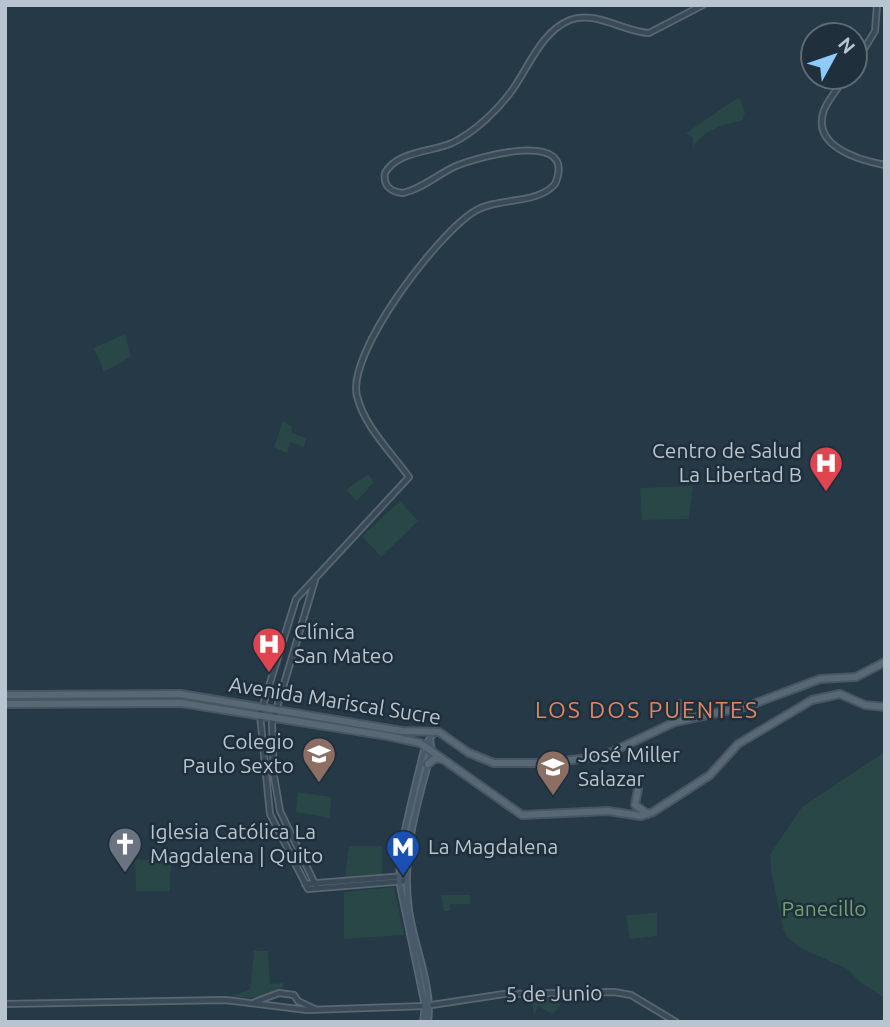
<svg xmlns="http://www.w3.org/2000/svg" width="890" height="1027" font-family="Ubuntu,sans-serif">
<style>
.green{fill:#284746}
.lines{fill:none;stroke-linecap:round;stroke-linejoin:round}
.tertiary-casing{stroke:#596773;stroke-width:8}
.secondary-casing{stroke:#596773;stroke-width:8}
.primary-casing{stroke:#475662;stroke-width:10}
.tertiary{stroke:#3a4a56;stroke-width:4.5}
.secondary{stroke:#485a69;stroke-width:4.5}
.primary{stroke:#586975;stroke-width:6}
.labels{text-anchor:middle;stroke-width:5;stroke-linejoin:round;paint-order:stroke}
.poi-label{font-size:21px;fill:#b8c4cf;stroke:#1f2f3b;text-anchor:start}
.street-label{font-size:21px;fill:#b8c4cf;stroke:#1f2f3b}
.park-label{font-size:21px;fill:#6da171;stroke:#1f2f3b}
.neighbourhood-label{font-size:23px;letter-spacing:2px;fill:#e08562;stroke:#1f2f3b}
</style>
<rect width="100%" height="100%" fill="#253946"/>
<path class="green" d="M739,97L745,112L743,120C724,125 704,129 693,147V138L686,133Z
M125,334L131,357L104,372L94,348Z
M283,421L292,427L291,432L306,438L304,447L290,442L287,453L274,447Z
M368,474L374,482L357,501L346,490Z
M693,486L689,519L642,520L640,488Z
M400,501L418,521L381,557L362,536Z
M885,752V998L861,983L847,969L799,947L788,938L783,929L771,870L770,854L802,807Z
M298,792L331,797L330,818L296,812Z
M349,846H382V875L345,878Z
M135,859L171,861L170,891H136Z
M394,887L404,935L344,939V892Z
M441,895H470V904H450V911H444Z
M657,913V936L630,939L626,915Z
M254,951H268L270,984L283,983V987L262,998L228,997L250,990Z
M531,997L559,998L560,1006L552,1014L538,1006L534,1015Z"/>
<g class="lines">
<g class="tertiary-casing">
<path id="tertiary" d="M855,64L875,31L877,5
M846,77C839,87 829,98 824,110C811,146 858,160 885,165
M315,580L272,724L274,776L280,811L317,888
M405,881L308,889L270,814L260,715L296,599L409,477C391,452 364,426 357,396C346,353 438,233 475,211C498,197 537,205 555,184C579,128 478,157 456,166C438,174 422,189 403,193C391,192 383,186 385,173C397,151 432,152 452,143C475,132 498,110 513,89C529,66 542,31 570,20C595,10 624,32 649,33L703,5
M305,884L406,876
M298,1001L315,1009
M255,1002L279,993L294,995L298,1001
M5,1004L225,1000L307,1010L425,1006L504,994L614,992L631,995L676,1022"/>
</g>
<g class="secondary-casing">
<path id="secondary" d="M423,1022L425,1006L399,881L401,847L414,791L425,746L434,732
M428,1022C433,985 414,947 409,910C401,856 417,803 432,750L430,740"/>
</g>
<g class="primary-casing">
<path id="primary" d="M5,695L180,694L402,731L439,732L469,753L494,763H548L603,756L675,722L748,706L820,679L856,677L885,662
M5,704L181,703L388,736L420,743L522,815L608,811L641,816L653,812L710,775L738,744L812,700L840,694L865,705L885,707
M679,704L683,713L691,718
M428,764L436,758L444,760
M638,789L635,805L648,814"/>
</g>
<use href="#tertiary" class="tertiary"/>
<use href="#secondary" class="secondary"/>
<use href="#primary" class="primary"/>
</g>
<defs>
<g id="hospital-pin" transform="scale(1.75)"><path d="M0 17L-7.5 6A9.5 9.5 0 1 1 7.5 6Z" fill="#e0444e" stroke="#1f2f3b"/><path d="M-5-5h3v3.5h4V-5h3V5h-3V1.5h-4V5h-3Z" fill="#fff"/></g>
<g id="university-pin" transform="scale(1.75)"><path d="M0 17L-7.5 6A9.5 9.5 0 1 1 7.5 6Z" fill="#8d6e63" stroke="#1f2f3b"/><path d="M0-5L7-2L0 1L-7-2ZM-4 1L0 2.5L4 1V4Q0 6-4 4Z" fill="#fff"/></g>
<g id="church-pin" transform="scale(1.75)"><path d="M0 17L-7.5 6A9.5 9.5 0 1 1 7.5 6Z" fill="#6b7280" stroke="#1f2f3b"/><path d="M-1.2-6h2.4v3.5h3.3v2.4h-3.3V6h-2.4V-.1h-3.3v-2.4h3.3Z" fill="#fff"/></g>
<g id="metro-pin" transform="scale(1.75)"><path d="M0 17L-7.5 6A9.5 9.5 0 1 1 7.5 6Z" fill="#1a4fb4" stroke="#1f2f3b"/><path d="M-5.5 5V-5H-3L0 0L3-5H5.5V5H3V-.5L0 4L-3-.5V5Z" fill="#fff"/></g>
</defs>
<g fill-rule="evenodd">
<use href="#hospital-pin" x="826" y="463"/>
<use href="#hospital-pin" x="269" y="644"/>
<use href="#university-pin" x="319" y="754"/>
<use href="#university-pin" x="553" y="767"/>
<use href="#church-pin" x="125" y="844"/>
<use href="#metro-pin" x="403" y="847"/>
</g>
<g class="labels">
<g class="poi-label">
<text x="802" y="458" text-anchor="end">Centro de Salud<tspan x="802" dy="24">La Libertad B</tspan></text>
<text x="294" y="639">Clínica<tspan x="294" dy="24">San Mateo</tspan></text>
<text x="294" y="749" text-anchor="end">Colegio<tspan x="294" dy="24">Paulo Sexto</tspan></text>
<text x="578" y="762">José Miller<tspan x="578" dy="24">Salazar</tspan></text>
<text x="150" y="839">Iglesia Católica La<tspan x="150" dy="24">Magdalena | Quito</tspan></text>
<text x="428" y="854">La Magdalena</text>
</g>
<g class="street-label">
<text transform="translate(335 701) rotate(9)" y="7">Avenida Mariscal Sucre</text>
<text transform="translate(554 994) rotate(-1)" y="7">5 de Junio</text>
</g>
<g class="park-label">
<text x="824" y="916">Panecillo</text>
</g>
<g class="neighbourhood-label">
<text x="647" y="718">LOS DOS PUENTES</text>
</g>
</g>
<rect width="890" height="1027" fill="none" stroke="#b8c4cf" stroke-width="14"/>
<g transform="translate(834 56) rotate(50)"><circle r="33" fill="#1f2f3b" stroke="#5c6b76" stroke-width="2"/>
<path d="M0-5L12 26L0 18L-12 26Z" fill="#8dcbff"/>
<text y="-10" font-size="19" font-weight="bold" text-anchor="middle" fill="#b8c4cf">N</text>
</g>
</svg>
